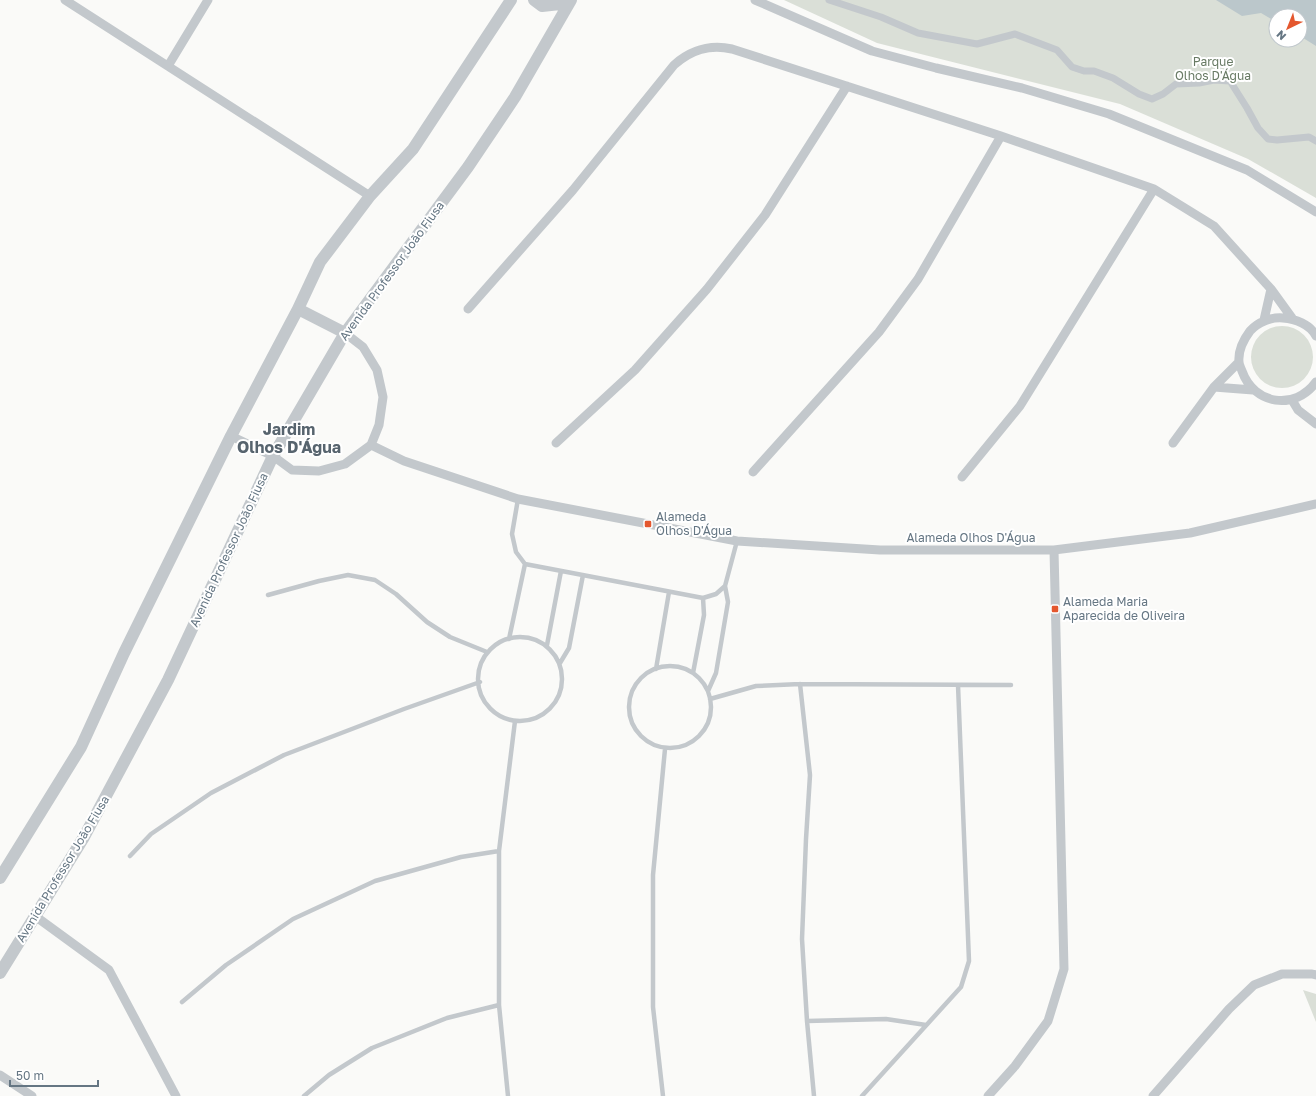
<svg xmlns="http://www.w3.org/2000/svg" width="1316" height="1096" font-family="'Golos Text',sans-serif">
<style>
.green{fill:#dadfd7;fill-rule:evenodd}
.water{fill:#bbc7cb}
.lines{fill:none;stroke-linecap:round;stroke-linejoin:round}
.service{stroke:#c3c8cc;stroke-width:4.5}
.pedestrian{stroke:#c3c8cc;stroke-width:7}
.minor{stroke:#c3c8cc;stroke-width:9}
.tertiary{stroke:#c3c8cc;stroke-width:12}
.poi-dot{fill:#e4572e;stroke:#fff;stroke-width:1.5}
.labels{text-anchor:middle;stroke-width:4;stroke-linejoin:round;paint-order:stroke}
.park-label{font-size:12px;fill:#687a64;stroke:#fff}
.street-label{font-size:12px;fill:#657683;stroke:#fff}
.poi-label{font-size:12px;fill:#657683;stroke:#fff;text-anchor:start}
.district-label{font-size:16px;font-weight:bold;fill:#57646e;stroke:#fff}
</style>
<rect width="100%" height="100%" fill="#fafaf8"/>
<path class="green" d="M784,0H1316V198L1248,159L1120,104L877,43ZM1276,16H1300V40H1276Z
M1251 357a31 31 0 1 1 62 0a31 31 0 1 1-62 0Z
M1303,990L1316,994V1022Z"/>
<path class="water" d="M1216,0H1316V46L1300,36V16H1276V22L1261,13L1242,16Z"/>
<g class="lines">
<path class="service" d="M518,499L512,534L516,552L525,564L703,598L716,594L725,586L737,541
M268,595L319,581L348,575L375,580L396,594L427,622L450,637L487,652
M478 679a42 42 0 1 1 84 0a42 42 0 1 1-84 0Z
M509,639L525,564
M547,645L561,571
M560,663L569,648L583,575
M629 707a41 41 0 1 1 82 0a41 41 0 1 1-82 0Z
M656,669L669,592
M693,673L704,615L703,598
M800,684L810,775L806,839L802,939L807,1021L814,1096
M708,691L716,673L728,602L725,586
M710,699L756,686L800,684L1011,685
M130,856L151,834L211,793L284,755L404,709L480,682
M182,1002L226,965L293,919L375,881L461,857L499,851
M807,1021L886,1019L926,1025
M304,1096L329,1075L372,1048L447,1018L499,1005
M508,1096L499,1005V851L515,721
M663,1096L653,1007V875L665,749
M862,1096L961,987L969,961L958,685"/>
<path class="pedestrian" d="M829,0L881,17L918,33L977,44L1015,34L1057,50L1072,67L1084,71H1094L1113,78L1139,94L1152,99L1163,94L1176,84L1199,83L1214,80L1230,81L1247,108L1258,128L1268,139L1277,140L1309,137L1316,141"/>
<path class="minor" d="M65,0L370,196
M755,0L872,51L936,68L1022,88L1109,114L1247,170L1316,212
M168,66L208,0
M468,309L573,190L674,65C691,50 709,44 732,49L1001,136L1154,189L1214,226L1271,289L1292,318
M1264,320L1271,289
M1316,336C1310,324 1295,319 1283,318C1271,317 1258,322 1250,331C1244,339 1238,351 1239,362C1239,365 1241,368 1242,371C1254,405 1295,411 1316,382
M1214,387L1253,390
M1292,400L1298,410L1316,424
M231,436L273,456L292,470L319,471L345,464L371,445L379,425L383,397L377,370L363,347L345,333
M556,443L635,370L707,289L765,215L847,86
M1173,443L1214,387L1239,362
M371,445L404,461L518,499L737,541L880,550H1054L1190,533L1316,504
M753,472L879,332L918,279L1001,136
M962,477L1020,406L1154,189
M35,916L109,970L176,1096
M0,1075L32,1096
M988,1096L1015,1066L1048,1021L1064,969L1054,550
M1153,1096L1229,1009L1254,985L1282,974H1312L1316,975"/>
<path class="tertiary" d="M534,0L542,6L569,3
M298,309L345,333
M0,878L81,747L124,653L231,436L298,309L320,262L370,196L413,149L511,0
M0,973L84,837L168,680L273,456L345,333L468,167L515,97L571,0"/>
</g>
<g class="poi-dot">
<rect x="644" y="520" width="8" height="8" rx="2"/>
<rect x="1051" y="605" width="8" height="8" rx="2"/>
</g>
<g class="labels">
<g class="park-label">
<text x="1213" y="66">Parque<tspan x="1213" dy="14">Olhos D'Água</tspan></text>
</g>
<g class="street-label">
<text transform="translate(392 271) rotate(-54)" y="4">Avenida Professor João Fiusa</text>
<text x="971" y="542">Alameda Olhos D'Água</text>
<text transform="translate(229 550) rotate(-65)" y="4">Avenida Professor João Fiusa</text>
<text transform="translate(63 869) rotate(-59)" y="4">Avenida Professor João Fiusa</text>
</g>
<g class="poi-label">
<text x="656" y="521">Alameda<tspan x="656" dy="14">Olhos D'Água</tspan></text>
<text x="1063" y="606">Alameda Maria<tspan x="1063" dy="14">Aparecida de Oliveira</tspan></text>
</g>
<g class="district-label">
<text x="289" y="435">Jardim<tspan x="289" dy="18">Olhos D'Água</tspan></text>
</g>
</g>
<g transform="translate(1288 28) rotate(223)"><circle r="19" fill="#ffffff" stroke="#c1c8cd"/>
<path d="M0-3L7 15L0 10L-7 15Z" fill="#e4572e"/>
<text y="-6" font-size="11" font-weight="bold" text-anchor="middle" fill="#657683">N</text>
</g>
<path d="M10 1080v6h88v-6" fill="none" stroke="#657683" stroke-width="2"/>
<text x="16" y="1080" font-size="12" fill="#657683" stroke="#ffffff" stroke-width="3" paint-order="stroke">50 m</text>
</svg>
